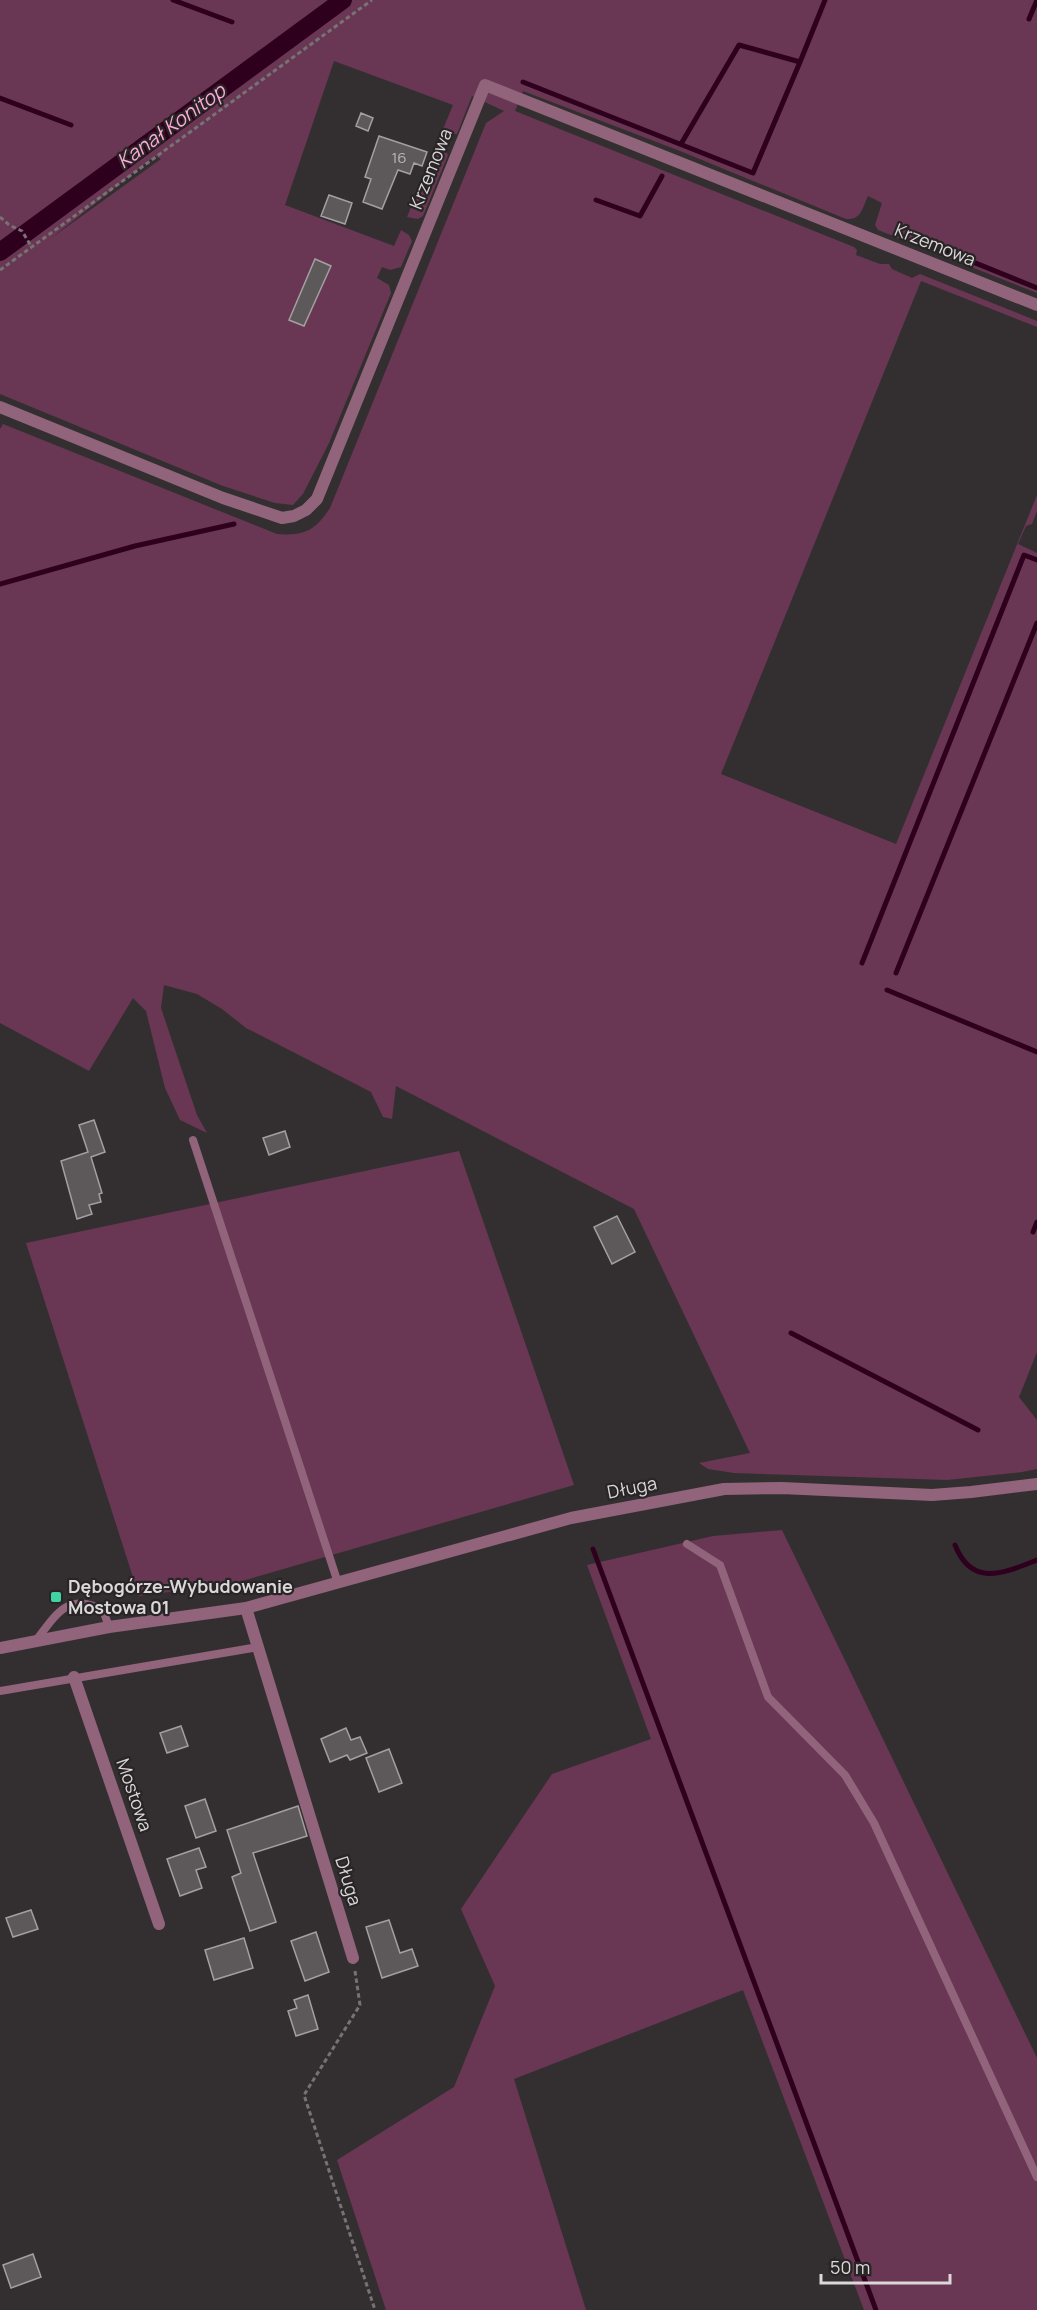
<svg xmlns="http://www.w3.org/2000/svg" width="1037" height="2310" font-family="Manrope,sans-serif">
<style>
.green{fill:#693753;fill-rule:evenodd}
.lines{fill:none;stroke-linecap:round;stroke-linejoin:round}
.stream{stroke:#2f001e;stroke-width:5}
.canal{stroke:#2f001e;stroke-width:18}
.building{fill:#5d595b;stroke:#a4a0a2;stroke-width:1.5}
.path{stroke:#777375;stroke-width:3;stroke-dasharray:4.5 3;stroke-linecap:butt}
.service{stroke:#91647c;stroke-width:8}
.minor{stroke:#91647c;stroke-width:12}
.poi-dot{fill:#3fd4a2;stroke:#292527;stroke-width:2}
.labels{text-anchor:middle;stroke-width:4.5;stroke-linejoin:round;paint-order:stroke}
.number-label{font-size:15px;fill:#bcb8ba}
.street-label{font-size:18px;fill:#dbd8d9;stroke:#292527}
.poi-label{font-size:18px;font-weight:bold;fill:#dbd8d9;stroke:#292527;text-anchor:start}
.water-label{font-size:20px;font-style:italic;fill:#ffa9d8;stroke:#292527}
</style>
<rect width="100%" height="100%" fill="#332f31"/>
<path class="green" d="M0,0H1037V293L878,230L875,225L882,203L868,196C862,208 862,220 846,219L680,151L523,91L515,111L854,247L857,250L856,255L880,264H889L892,269L912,278L920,274L1037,321V327L921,281L721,774L896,844L1037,495V511L1032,524L1026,526L1018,544L1037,553V1352L1019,1397L1037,1420V1469L1022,1472L947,1480L734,1473L708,1469L699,1463L750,1453L634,1209L396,1086L392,1119L383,1117L371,1092L246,1028L222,1009L197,994L164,985L161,1008L197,1115L207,1133L180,1120L165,1088L146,1011L133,998L89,1071L0,1023V429L3,424L277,534C304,536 315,531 330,508L486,123L504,111L472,96L457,134H441L453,105L334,61L285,205L394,246L401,230L409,235L412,241L401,267L390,270L382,267L377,278L389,285L391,293L329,443L303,494L293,505L275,503L223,486L0,394ZM155,156L161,159L50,239Z
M437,144L443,148L448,155L423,216L418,219L407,217Z
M459,1151L574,1485L235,1583L139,1596L26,1243Z
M782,1530L1037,2058V2310H864L743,1990L514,2079L586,2310H386L337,2160L454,2087L495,1986L461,1909L552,1774L651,1739L587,1565L713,1536Z"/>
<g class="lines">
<path class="stream" d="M173,0L232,22
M1029,19L1037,0
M523,82L753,173L800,62
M0,98L71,125
M681,144L739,45L800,62L825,0
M596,200L640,216L662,176
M936,247L1037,288
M0,584L135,546L234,524
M862,963L1024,555L1037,560
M896,973L1037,623
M887,990L1037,1052
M1033,1232L1037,1222
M791,1333L978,1430
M955,1545C972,1588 1004,1573 1037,1560
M593,1549L876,2310"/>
<path class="canal" d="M0,252L343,0"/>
</g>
<path class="building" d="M361,113L373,118L368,131L356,126Z
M379,136L427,152L422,166L414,163L410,174L398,170L382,209L363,202L371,179L365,177Z
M329,195L352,203L345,224L321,216Z
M315,259L331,266L304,326L289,320Z
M94,1120L105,1152L91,1157L102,1193L99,1194L101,1202L89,1205L92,1214L77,1219L61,1161L88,1152L79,1125Z
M285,1131L290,1147L269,1155L263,1138Z
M617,1216L635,1252L612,1264L594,1227Z
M181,1726L188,1746L167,1753L160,1733Z
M346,1728L351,1740L360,1737L367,1753L350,1760L347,1755L330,1762L321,1739Z
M389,1749L402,1783L379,1792L366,1758Z
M205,1799L216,1831L196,1838L185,1806Z
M298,1806L307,1836L253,1853L276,1922L250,1931L232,1877L241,1873L227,1830Z
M199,1848L206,1867L196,1870L202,1888L180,1896L167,1859Z
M31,1910L38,1929L13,1937L6,1918Z
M389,1920L400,1953L412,1949L418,1966L382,1978L366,1927Z
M316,1932L329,1972L305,1981L291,1941Z
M244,1938L253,1968L214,1980L205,1950Z
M308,1995L318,2029L296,2036L288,2011L297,2008L294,2000Z
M33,2254L41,2277L11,2288L3,2265Z"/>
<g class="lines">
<path class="path" d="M0,217L9,225L22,231L31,246
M0,270L372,0
M355,1971L360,2005L304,2095L375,2310"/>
<path class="service" d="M193,1140L338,1583
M687,1544L720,1565L768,1697L845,1775L874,1823L1037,2177
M35,1642C55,1616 67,1591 103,1610L109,1627
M0,1691L258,1647"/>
<path class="minor" d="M0,407L223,498L282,518L294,516L306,510L317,499L485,85L1037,305
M246,1608L353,1958
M0,1648L109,1627L246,1608L571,1518L724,1489L782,1488L932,1495L971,1492L1037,1484
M74,1677L159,1924"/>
</g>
<rect class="poi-dot" x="50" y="1591" width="12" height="12" rx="3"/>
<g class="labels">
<g class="number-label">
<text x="399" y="163">16</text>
</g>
<g class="street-label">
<text transform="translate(431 169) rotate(-68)" y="6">Krzemowa</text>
<text transform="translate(935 245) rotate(22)" y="6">Krzemowa</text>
<text transform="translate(632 1488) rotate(-11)" y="6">Długa</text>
<text transform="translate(134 1795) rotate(71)" y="6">Mostowa</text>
<text transform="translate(348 1881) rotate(73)" y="6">Długa</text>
</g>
<g class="poi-label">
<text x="68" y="1593">Dębogórze-Wybudowanie<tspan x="68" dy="21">Mostowa 01</tspan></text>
</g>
<g class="water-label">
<text transform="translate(171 126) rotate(-36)" y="7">Kanał Konitop</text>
</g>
</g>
<path d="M821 2274v9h129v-9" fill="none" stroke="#dbd8d9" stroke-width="3"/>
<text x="830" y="2274" font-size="18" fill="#dbd8d9" stroke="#292527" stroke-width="4.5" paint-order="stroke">50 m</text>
</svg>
